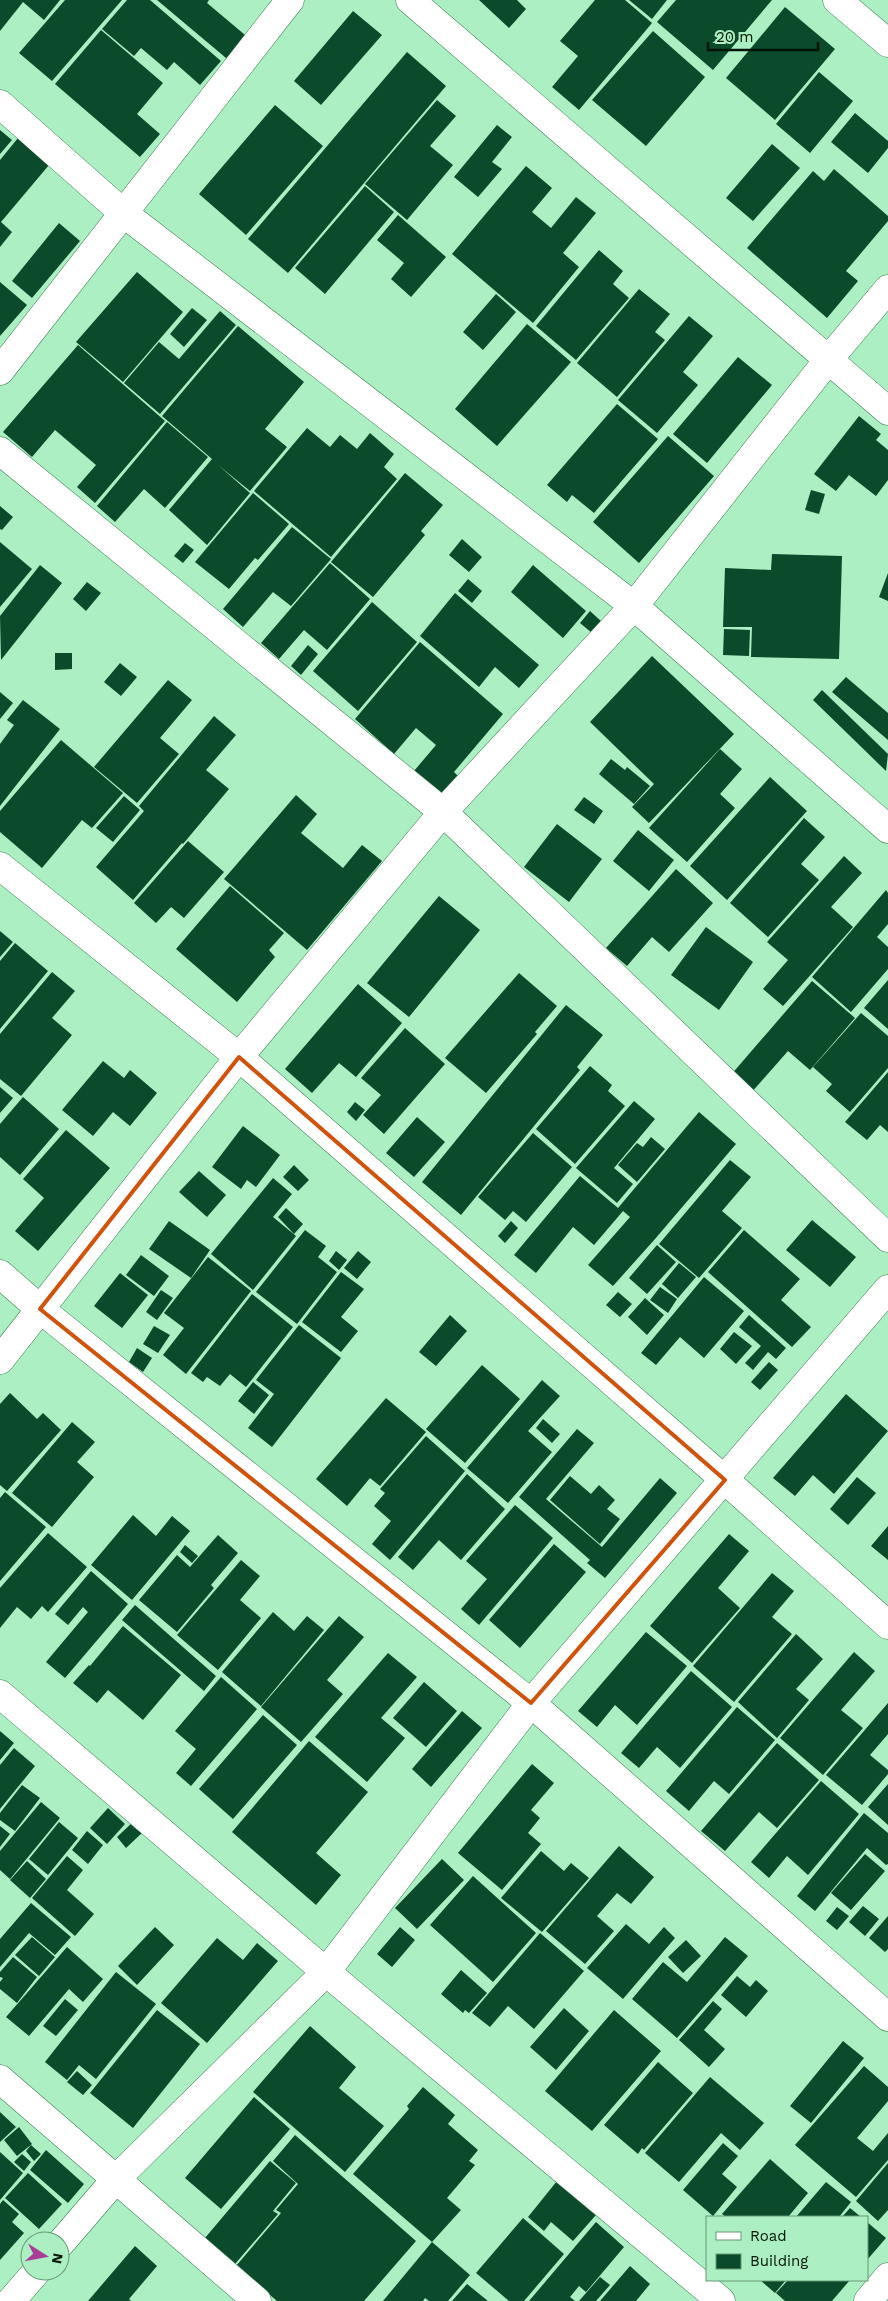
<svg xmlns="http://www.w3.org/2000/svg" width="888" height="2301" font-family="'Work Sans',sans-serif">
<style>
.building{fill:#0b4a2a}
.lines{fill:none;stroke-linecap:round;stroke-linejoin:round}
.minor-casing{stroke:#3d7e56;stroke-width:29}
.tertiary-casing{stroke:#3d7e56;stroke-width:29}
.secondary-casing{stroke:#3d7e56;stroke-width:29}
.minor{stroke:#fff;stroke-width:28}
.tertiary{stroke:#fff;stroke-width:28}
.secondary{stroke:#fff;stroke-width:28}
.marked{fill:none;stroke:#d1520b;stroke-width:4;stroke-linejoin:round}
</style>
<rect width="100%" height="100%" fill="#acefc2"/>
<path class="building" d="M0,0H60L44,20L23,2L0,31Z
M65,0H122L52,81L19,53Z
M127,0H150L221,61L200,85L174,62L167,70L141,48L134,56L102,29Z
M157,0H209L207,3L251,40L232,63Z
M479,0H517L526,9L509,28Z
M595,0H625L652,23L579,110L552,87L578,56L560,41Z
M629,0H667L652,19Z
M676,0H772L713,70L657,22Z
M785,7L835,49L775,120L726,78Z
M353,11L382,35L321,105L294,81Z
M101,30L163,83L137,114L160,134L140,157L55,84Z
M653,31L705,77L646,146L592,100Z
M407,52L446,86L288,273L248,239Z
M819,72L853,101L810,153L776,124Z
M437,100L456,116L430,146L453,165L407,220L365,184Z
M275,105L323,146L246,235L199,194Z
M855,113L888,141V148L868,173L831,142Z
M497,125L512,137L492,162L502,169L478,197L454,177Z
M0,130L12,140L0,154Z
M18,138L49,165L1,222L12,232L0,247V160Z
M772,144L800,168L753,221L726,198Z
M526,166L552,188L532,212L551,228L576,197L596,213L563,253L579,267L533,323L452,254Z
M834,169L888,216V221L846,271L858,281L827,318L747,248L813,171L824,181Z
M365,186L394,212L325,294L295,268Z
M398,215L446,257L411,297L391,279L404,263L377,240Z
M59,223L80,241L32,298L12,281Z
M599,250L623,271L613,284L629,298L576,360L536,326Z
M137,272L183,312L123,382L76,342Z
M0,282L27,305L0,336Z
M639,289L670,314L655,332L665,340L617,397L577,363Z
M496,294L516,312L483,350L463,332Z
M192,308L207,320L184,347L170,334Z
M220,311L236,325L160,414L124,383L159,342L179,359Z
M689,316L713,336L683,372L698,385L657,433L618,400Z
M527,324L571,362L497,446L455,409Z
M238,326L304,382L265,429L287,447L250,491L218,465L250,493L207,545L169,510L212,459L162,416Z
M78,345L165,421L95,503L77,487L96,465L55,430L32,457L3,432Z
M738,357L772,385L707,463L673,434Z
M617,404L658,439L594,513L572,495L567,502L547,485Z
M859,416L881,434L876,440L888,450V480L876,496L849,475L836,491L814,474Z
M167,422L208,457L165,508L144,489L115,522L97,506Z
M307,428L330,447L340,435L357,449L370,433L394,454L384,467L397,479L331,557L254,491Z
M668,436L714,476L639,563L593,522Z
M405,473L443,505L421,531L425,535L373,597L331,562Z
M811,490L825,494L819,514L805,510Z
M253,493L289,524L258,560L255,558L229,589L195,562Z
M0,506L13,517L2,530L0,529Z
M292,527L331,559L291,606L273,592L243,627L223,609Z
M462,539L482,557L469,572L449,555Z
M0,542L32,569L0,607Z
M185,543L194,550L183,563L174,556Z
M772,554L842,556L839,659L751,657L752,627H723L725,568L771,570Z
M330,563L370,599L327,650L304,630L279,659L261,643Z
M40,565L62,583L1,660L0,616Z
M533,565L586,611L563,638L511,592Z
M888,573V601L879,597Z
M468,579L482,591L472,603L458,591Z
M87,582L101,593L86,611L73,599Z
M455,593L539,665L519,688L495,667L479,687L420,636Z
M372,602L417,642L358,711L313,671Z
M590,611L602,622L592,633L580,623Z
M724,629L750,630L749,656L723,655Z
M420,642L503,714L454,772L464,782L448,800L414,771L436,745L416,728L394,754L355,719Z
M308,645L318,654L301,675L291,666Z
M55,653H72V669L55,670Z
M652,656L734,734L649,823L632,807L654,784L590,722Z
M120,663L137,677L121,696L104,682Z
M846,677L888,713V740L832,692Z
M168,680L192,700L160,738L179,754L137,803L94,767Z
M822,690L888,754L886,771L813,700Z
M0,692L13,703L0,719Z
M23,700L60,729L0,806V744L14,725L7,720Z
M214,716L236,735L206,770L229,789L183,844L170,832L182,843L133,900L96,867L144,811L139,806Z
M61,740L123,793L92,828L82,820L42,868L0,832V811Z
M720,749L742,769L720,794L735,808L687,862L649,828Z
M611,759L625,770L627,767L650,786L634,804L599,774Z
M770,777L807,811L727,900L690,866Z
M296,795L317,814L301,833L343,868L362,845L382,861L307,950L224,879Z
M124,796L140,810L113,842L96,828Z
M584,797L603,811L594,824L574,810Z
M804,818L825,837L801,864L819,880L768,937L730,903Z
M557,824L602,859L569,902L524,867Z
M638,830L674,860L649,891L613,861Z
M188,841L224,872L184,918L171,907L156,923L134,903Z
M844,856L862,873L831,907L853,927L783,1006L763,989L788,960L767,942Z
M676,869L713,903L669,952L652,937L627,966L606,948Z
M230,886L284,933L269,950L275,957L237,1002L176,949Z
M886,890L888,893V924L877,937L888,947V969L851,1012L812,977Z
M439,896L480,930L409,1017L367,983Z
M706,927L753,962L719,1010L671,975Z
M0,931L13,942L0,957Z
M15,943L48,971L0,1029V961Z
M52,972L75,991L52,1018L72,1035L21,1096L0,1079V1034Z
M519,973L557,1006L535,1032L537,1034L486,1093L445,1058Z
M888,980V1029L864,1008Z
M812,981L855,1018L810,1070L788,1051L750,1094L730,1076Z
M358,984L402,1023L356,1077L339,1063L312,1093L285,1069Z
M566,1005L603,1035L577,1067L580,1070L461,1215L422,1182Z
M861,1013L888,1036V1068L850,1112L826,1091L832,1084L813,1067Z
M405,1028L445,1064L384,1134L363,1115L381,1095L361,1078Z
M103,1061L124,1078L130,1070L157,1093L130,1126L113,1112L93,1136L62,1110Z
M590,1066L612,1085L608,1091L625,1106L575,1164L536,1129Z
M888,1072V1132L880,1125L867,1140L845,1122Z
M0,1087L13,1098L0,1113Z
M23,1097L59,1129L20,1175L0,1157V1124Z
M634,1101L655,1119L614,1168L633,1184L617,1203L576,1168Z
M355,1102L365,1110L356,1121L347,1112Z
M699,1112L736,1144L655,1239L648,1233L655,1239L613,1286L588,1265L630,1217L623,1211L594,1245L573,1227L536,1273L514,1255L580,1176L618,1208Z
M417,1117L445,1142L414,1177L386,1153Z
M243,1126L280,1155L256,1187L247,1180L241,1189L212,1167Z
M66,1130L110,1168L38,1251L15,1231L44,1198L23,1179Z
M533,1133L572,1167L526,1222L513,1211L505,1220L478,1197Z
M651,1137L665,1149L637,1182L618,1165L637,1143L643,1147Z
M730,1160L751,1177L722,1211L742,1228L699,1278L659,1244Z
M294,1165L309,1180L298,1191L283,1177Z
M199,1171L226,1195L207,1217L179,1192Z
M273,1178L292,1194L273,1217L296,1236L253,1290L211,1254Z
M286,1208L303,1224L294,1234L278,1217Z
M812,1220L856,1257L830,1287L786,1250Z
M169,1221L210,1250L191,1278L149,1249Z
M511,1221L518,1228L505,1243L498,1236Z
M305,1230L326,1246L318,1257L337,1272L297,1324L256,1292Z
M744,1230L800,1279L781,1300L811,1327L792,1347L708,1272Z
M657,1245L676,1262L647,1294L629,1278Z
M336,1251L347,1260L339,1270L329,1261Z
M358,1251L371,1262L357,1279L344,1268Z
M141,1255L169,1276L154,1296L126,1275Z
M208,1257L251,1291L186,1374L163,1355L184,1328L164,1313Z
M679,1263L696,1277L678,1298L662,1284Z
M341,1272L364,1289L341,1317L358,1331L341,1352L302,1322Z
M120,1273L148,1295L122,1328L94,1306Z
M704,1277L744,1311L704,1358L680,1337L656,1365L641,1353Z
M660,1287L677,1299L668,1313L650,1300Z
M161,1290L173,1298L157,1320L146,1312Z
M618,1292L632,1304L620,1317L606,1305Z
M252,1294L293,1327L246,1387L230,1374L220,1386L207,1377L203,1382L191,1373Z
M645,1298L664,1315L647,1335L628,1317Z
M450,1315L467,1331L436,1366L419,1352Z
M749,1315L786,1348L776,1359L768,1352L753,1370L745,1363L761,1346L739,1327Z
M299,1325L341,1358L272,1447L248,1428L274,1394L256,1380Z
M154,1326L170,1335L158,1353L143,1344Z
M734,1332L752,1346L736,1364L720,1349Z
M137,1348L152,1358L143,1372L129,1362Z
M769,1362L778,1370L760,1390L751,1382Z
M482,1365L520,1399L465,1463L426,1429Z
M542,1380L560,1396L528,1431L552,1452L508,1503L467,1468Z
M253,1382L269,1395L254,1414L238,1401Z
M10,1393L37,1419L43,1413L61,1430L7,1491L0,1485V1404Z
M846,1394L888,1431L834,1494L813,1475L795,1496L773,1478Z
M386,1398L426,1432L380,1486L370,1478L347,1506L316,1479Z
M543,1419L560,1434L552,1443L536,1428Z
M72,1422L95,1442L77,1462L94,1477L52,1527L12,1493Z
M577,1429L594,1443L546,1499L602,1547L660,1478L677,1493L605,1578L587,1563L590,1560L519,1497Z
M426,1436L465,1471L390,1560L372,1544L391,1521L374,1506L385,1493L380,1489Z
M467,1474L505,1509L461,1560L439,1540L413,1570L398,1557Z
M570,1476L591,1494L599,1485L615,1500L607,1509L620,1519L600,1544L550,1500Z
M857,1477L876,1493L848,1525L830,1509Z
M5,1492L46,1527L0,1581V1498Z
M515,1505L553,1538L479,1625L461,1609L487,1579L466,1561Z
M133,1515L156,1536L172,1516L190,1531L132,1600L91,1565Z
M888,1526V1560L871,1546Z
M48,1533L87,1567L48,1612L42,1606L31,1619L17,1607L0,1628V1588Z
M729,1534L749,1551L718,1588L740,1608L692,1663L650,1626Z
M218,1535L238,1553L211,1585L214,1588L177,1632L139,1600L177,1555L190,1567Z
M554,1544L586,1572L520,1648L489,1620Z
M185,1545L198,1556L192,1563L180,1552Z
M241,1560L260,1576L240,1600L261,1618L218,1670L177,1635Z
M91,1571L128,1604L65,1678L46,1662L88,1612L83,1607L68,1625L55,1614Z
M772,1573L794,1591L772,1617L792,1634L734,1702L693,1666Z
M135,1605L216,1676L204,1691L122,1620Z
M273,1612L294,1631L307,1616L324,1630L261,1706L222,1672Z
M339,1616L364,1637L327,1680L343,1694L301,1742L261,1707Z
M123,1626L181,1675L143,1720L108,1690L97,1703L73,1683L89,1665L90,1666Z
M646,1632L687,1666L637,1725L615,1705L597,1727L578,1711Z
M796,1634L823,1659L796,1689L809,1700L777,1738L738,1702Z
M854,1652L875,1671L841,1710L863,1728L823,1775L780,1738Z
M388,1653L417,1677L381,1718L405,1738L367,1782L315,1737Z
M691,1671L732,1707L680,1768L657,1747L639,1768L621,1753Z
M221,1677L257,1709L191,1786L176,1773L196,1749L175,1731Z
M424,1682L457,1711L426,1747L393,1718Z
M888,1703V1734L870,1755L888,1770V1774L862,1805L826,1775Z
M737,1707L775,1740L729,1794L714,1781L689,1811L666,1791Z
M462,1711L482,1728L431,1787L412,1769Z
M263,1715L297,1745L233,1819L199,1789Z
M0,1731L14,1743L0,1760Z
M309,1741L368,1792L316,1853L341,1875L316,1905L232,1832Z
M777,1743L819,1780L777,1828L759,1812L725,1851L701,1831Z
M14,1748L35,1766L0,1809V1765Z
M532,1764L554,1783L531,1810L540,1818L528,1833L541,1844L502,1890L458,1853Z
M821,1781L859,1814L808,1875L787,1856L769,1878L751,1862Z
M888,1784V1825L868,1807Z
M22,1785L40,1798L15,1831L0,1820V1813Z
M41,1802L60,1818L10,1879L0,1870V1851Z
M108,1808L125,1824L107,1844L90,1828Z
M864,1813L888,1833V1864L886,1865L867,1848L815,1911L797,1896Z
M134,1821L143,1832L126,1848L117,1837Z
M59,1822L78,1838L48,1875L29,1859Z
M0,1826L10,1834L0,1847Z
M87,1831L103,1845L88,1864L72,1850Z
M619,1846L654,1877L631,1904L617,1893L597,1916L614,1931L585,1964L546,1931Z
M541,1851L564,1871L571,1863L589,1878L542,1932L501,1898Z
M865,1854L885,1871L851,1910L831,1893Z
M67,1856L83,1870L67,1890L94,1914L75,1936L32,1898Z
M442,1859L464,1880L417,1929L395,1908Z
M27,1861L46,1879L30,1898L10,1880Z
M473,1876L536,1933L493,1982L430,1925Z
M31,1903L71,1937L55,1955L29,1933L0,1967V1939Z
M863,1906L879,1919L865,1936L849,1922Z
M837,1907L849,1916L837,1930L826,1921Z
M888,1916V1949L885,1952L869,1938Z
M626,1924L649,1944L664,1927L675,1938L623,1999L587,1968Z
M155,1927L174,1945L137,1985L118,1966Z
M400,1927L415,1940L392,1967L377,1954Z
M540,1933L584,1971L534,2029L508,2006L490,2027L472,2013Z
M32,1937L55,1957L39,1976L15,1955Z
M725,1937L748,1956L677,2038L632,1999L663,1962L687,1982Z
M217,1938L243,1960L257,1943L278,1961L207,2043L161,2003Z
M686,1940L701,1956L683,1973L668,1957Z
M67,1947L103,1979L83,2002L69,1989L29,2036L6,2017Z
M13,1957L37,1977L17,2003L0,1989V1982L3,1978L0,1977V1972Z
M461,1970L487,1993L469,2013L465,2010L463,2013L441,1994Z
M116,1972L156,2004L96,2079L79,2065L67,2080L45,2062Z
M737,1976L750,1987L756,1980L768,1991L746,2017L721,1995Z
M65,1999L78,2010L56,2036L43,2026Z
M713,2001L722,2009L704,2030L725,2049L709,2067L679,2040Z
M564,2008L589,2031L556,2070L530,2047Z
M157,2010L200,2044L133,2128L90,2093Z
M614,2010L661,2051L592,2131L545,2091Z
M310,2026L356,2067L339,2088L384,2126L345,2172L253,2092Z
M843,2041L864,2058L811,2123L790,2106Z
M658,2062L693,2093L644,2150L642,2148L638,2154L604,2125Z
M864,2066L888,2087V2101L857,2138L873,2151L888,2133V2160L856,2197L795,2145Z
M77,2071L92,2085L83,2095L67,2082Z
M710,2077L764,2123L740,2150L721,2133L679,2182L645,2153Z
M423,2087L455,2115L448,2124L478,2150L469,2161L475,2165L447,2198L461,2210L432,2242L353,2174L409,2109L407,2106Z
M254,2097L290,2129L221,2209L185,2178Z
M0,2112L16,2127L0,2142Z
M19,2127L32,2144L17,2156L4,2140Z
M295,2135L416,2241L364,2301H277L236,2266L281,2213L276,2210L298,2184L273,2161Z
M723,2143L738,2156L722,2174L737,2187L713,2216L683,2190Z
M31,2145L41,2154L34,2161L26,2151Z
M46,2150L84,2184L68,2203L30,2170Z
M0,2152L23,2173L0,2200Z
M22,2154L31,2162L24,2171L14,2162Z
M770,2159L808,2193L788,2217H726L722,2214Z
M270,2161L296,2183L273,2211L278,2214L235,2264L205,2238Z
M888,2163V2210L878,2221L856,2201Z
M28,2173L62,2204L39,2229L5,2198Z
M557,2181L596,2215L573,2241L551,2222L544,2231L528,2217Z
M826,2182L851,2202L839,2217H796Z
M3,2200L19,2214L12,2222L24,2233L0,2260V2204Z
M850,2208L861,2217H842Z
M523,2218L564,2254L524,2301H509L476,2273Z
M596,2222L624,2247L586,2292L579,2286L570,2297L575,2301H529Z
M867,2222L886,2238L867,2260Z
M432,2242L470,2275L448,2301H429L425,2298L423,2301H383Z
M135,2246L157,2266L129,2299L131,2301H88Z
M630,2266L650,2284L636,2301H600Z
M600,2277L610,2285L596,2301H579Z
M760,2280H786L775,2293Z
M788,2280H850L832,2301H785L776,2293Z
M467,2284L488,2301H452Z"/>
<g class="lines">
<g class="minor-casing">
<path id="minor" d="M410,0L888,411
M0,104L122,212L634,606L888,829
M0,371L290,0
M0,451L443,812L888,1238
M0,866L239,1057L725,1480L888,1625
M0,1274L40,1309L531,1703L888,2017
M0,1360L239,1057L443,812L634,606L828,360L888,289
M0,1694L326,1972L721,2301
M0,2079L257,2301
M60,2244L115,2180L326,1972L531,1703L888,1289
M11,2301L37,2271"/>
</g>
<g class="tertiary-casing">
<path id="tertiary" d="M837,0L888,43"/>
</g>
<g class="secondary-casing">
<path id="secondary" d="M868,2301L888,2277"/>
</g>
<use href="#minor" class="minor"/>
<use href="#tertiary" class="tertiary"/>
<use href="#secondary" class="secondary"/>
</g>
<path class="marked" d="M239,1057L725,1480L531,1703L40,1309Z"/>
<rect x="706" y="2216" width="162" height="65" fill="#acefc2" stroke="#679877"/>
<rect x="716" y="2232" width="25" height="8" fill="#ffffff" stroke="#679877"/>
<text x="750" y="2241" font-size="15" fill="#001506">Road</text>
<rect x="716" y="2254" width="25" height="15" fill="#0b4a2a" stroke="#679877"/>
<text x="750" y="2266" font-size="15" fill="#001506">Building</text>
<g transform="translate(45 2256) rotate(101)"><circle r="24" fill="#acefc2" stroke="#679877"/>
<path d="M0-4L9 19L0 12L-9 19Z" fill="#ab3c99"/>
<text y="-8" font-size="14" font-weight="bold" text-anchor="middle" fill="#001506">N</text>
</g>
<path d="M708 42v8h110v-8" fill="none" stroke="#001506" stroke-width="2.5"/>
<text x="716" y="42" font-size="15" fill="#001506" stroke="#acefc2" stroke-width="4" paint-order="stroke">20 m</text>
</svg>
